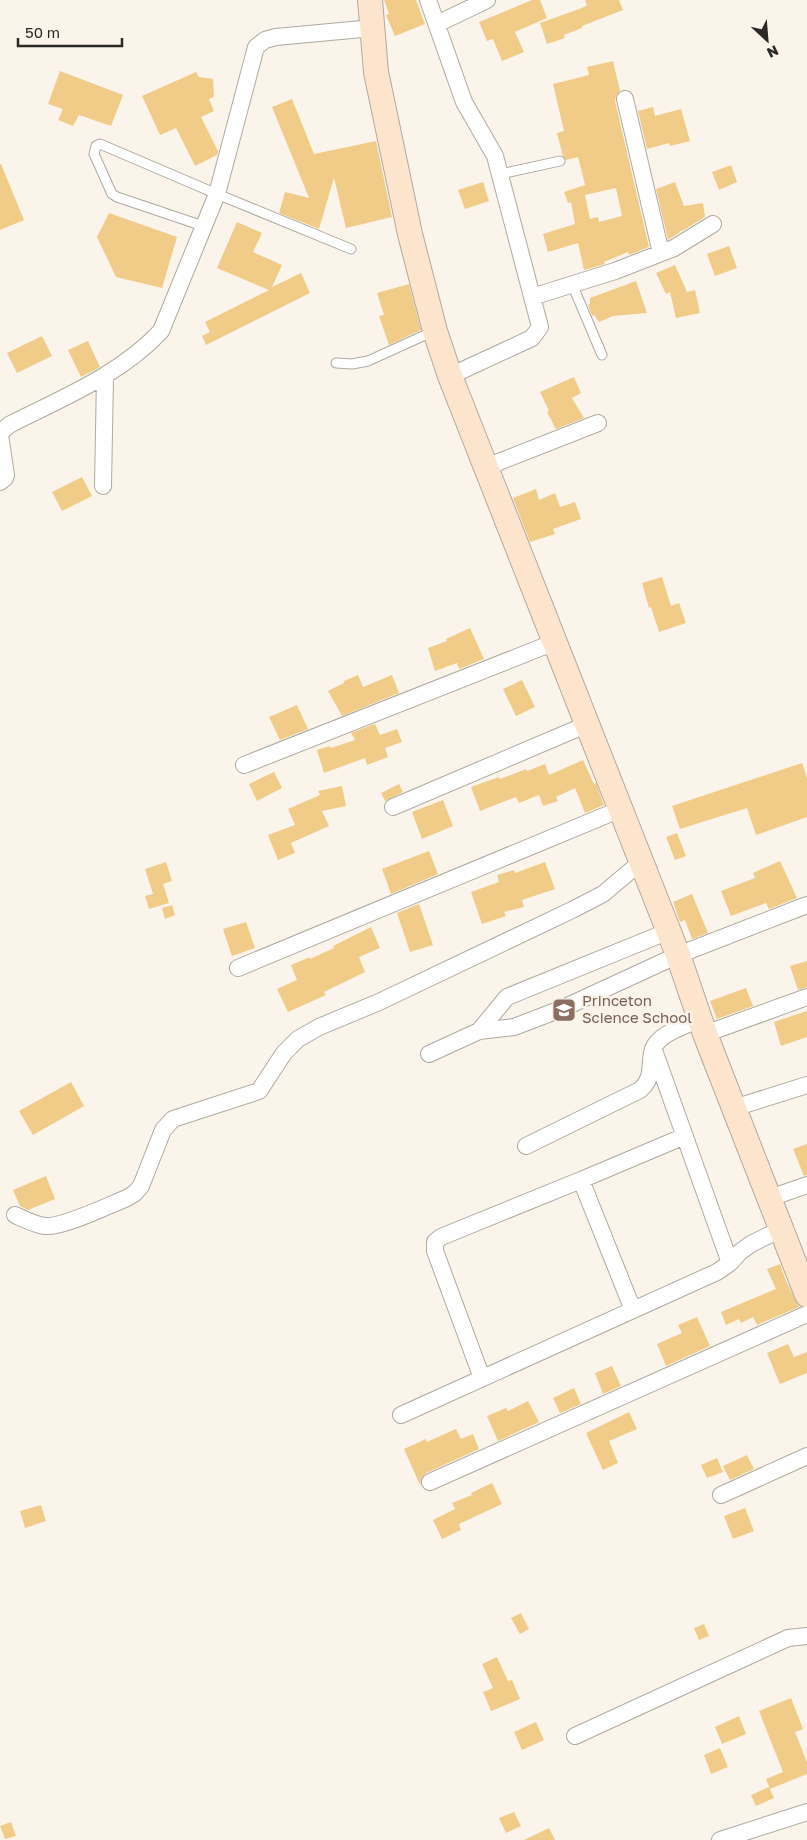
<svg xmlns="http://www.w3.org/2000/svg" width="807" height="1840" font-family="'Golos Text',sans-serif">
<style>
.building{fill:#f1cc88;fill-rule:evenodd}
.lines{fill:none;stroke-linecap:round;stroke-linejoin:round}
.lane-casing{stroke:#afaaa0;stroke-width:11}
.street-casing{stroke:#afaaa0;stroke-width:18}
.secondary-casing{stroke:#afaaa0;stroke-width:26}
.lane{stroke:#fff;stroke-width:9}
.street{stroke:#fff;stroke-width:16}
.secondary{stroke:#fde4cd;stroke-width:24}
.labels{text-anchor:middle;stroke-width:5;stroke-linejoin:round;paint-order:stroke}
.education-label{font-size:15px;fill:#785e54;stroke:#faf4ea;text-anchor:start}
</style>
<rect width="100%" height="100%" fill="#faf4ea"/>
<path class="building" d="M384,0H416L425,24L395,36L386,15L389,14Z
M532,0H540L547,18L515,32L524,52L502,61L493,39L487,41L479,22Z
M585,0H619L623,10L582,26V28L564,35L565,38L547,44L540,23L582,8L587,5Z
M613,61L620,91L616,96L615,101L649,247L629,255L628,252L604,262L605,264L584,270L578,243L548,252L543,234L575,224L571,202L568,203L564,192L585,185L578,157L566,160L563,156L557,133L564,131L553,84L589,75L587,67ZM616,188L622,216L599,222L598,217L590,219L585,195Z
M60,71L123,95L111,126L79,115L73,126L58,120L63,109L48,104Z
M196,72L199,77L213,79L214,97L209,99L214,111L201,117L218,151L217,155L195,166L176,128L160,135L142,96Z
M292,99L314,154L376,141L392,217L346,228L334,178L319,229L279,213L285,192L309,198L272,107Z
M653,107L655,116L681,109L690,141L670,146L669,143L647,149L638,111Z
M1,164L24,220L0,230V164Z
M731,165L737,182L719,190L712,172Z
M483,182L489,201L465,209L458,190Z
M675,182L684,206L703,203L705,217L684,230L680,231V232L668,240L656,189Z
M109,213L177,237L162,288L116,277L97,237Z
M237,222L262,233L253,252L282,265L272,287L301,273L310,293L206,345L202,336L210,332L205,322L269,290L217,268Z
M729,246L737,268L715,276L707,254Z
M675,265L687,292L695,290L700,313L676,318L670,292L666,294L656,273Z
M636,281L647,313L613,316L599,322L594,315L592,316L588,305L590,304V298Z
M409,284L421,330L389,345L379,316L384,315L377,293Z
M42,336L52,356L17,373L7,353Z
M88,341L100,367L81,377L68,350Z
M574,377L581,393L572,398L584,418L556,429L547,412L549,411L540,392Z
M82,477L92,496L62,511L52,492Z
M536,489L539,500L555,493L560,507L575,502L581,519L553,529L555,534L530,542L513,498Z
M662,577L671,606L679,603L686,623L659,632L651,607L649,608L642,583Z
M470,628L484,659L459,669L457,663L435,671L428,648L447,641L446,639Z
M358,675L363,687L392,675L399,693L342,716L328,691L344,683V681Z
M522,680L535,707L516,716L503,689Z
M297,705L308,729L280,740L269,717Z
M375,724L380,735L397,729L402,742L385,748L388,757L367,765L365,758L324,773L317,750L330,746L331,748L355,740L351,733Z
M583,760L594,784L596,783L604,805L585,813L575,788L556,797L558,801L543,806L539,795L519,803L516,797L480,811L471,787L499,777L500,779L526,769L527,771L545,764L549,775Z
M802,763L807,778V817L756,835L747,808L680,829L672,806Z
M274,772L282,788L257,801L249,784Z
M399,784L403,792L385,801L381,793Z
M342,786L346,806L322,811L329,826L291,843L295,853L278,860L268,835L295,825L288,809L320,795L318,791Z
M443,800L453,826L422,839L412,812Z
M677,833L686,856L675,860L666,837Z
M429,851L438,874L391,894L382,869Z
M780,861L797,898L769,909L766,903L731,916L721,891L755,878L753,873Z
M166,862L172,881L163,884L169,903L149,909L145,896L153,894L145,869Z
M545,862L555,889L522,900L524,907L504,912L506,916L482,924L471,892L499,882L497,875L514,870L515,873Z
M692,894L708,933L692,939L685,920L680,922L673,902Z
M419,904L433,945L410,952L397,913Z
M172,905L175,915L165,919L162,908Z
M246,922L255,948L232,956L223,929Z
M371,927L380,948L359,957L365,972L324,992L326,995L288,1012L277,989L297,980L291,965L310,957V959L334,948L333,946Z
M807,961V987L798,990L790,966Z
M746,988L753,1006L717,1019L710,1001Z
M807,1011V1037L781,1046L774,1022Z
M71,1082L84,1106L33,1135L19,1111Z
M807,1144V1175L804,1176L793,1149Z
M46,1176L55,1199L28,1210L20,1206L13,1190Z
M780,1264L786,1281L799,1307L757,1325L753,1317L741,1323L739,1319L726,1325L721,1312L776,1289L767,1269Z
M697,1317L710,1346L666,1366L657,1344L682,1333L678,1325Z
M788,1344L794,1357L807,1352V1373L780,1384L767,1353Z
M612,1366L621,1386L603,1394L595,1373Z
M574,1388L581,1404L560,1413L553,1398Z
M528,1401L539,1422L498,1441L487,1416L506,1408L508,1411Z
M629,1412L637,1429L609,1441L618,1463L603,1470L586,1433Z
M456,1429L461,1439L473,1434L479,1449L426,1473L422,1477L420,1485L404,1449L426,1439L427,1442Z
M747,1455L754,1469L730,1480L723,1466Z
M717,1458L723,1472L707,1478L701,1465Z
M492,1483L502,1504L459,1524L461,1530L442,1539L433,1520L455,1509L452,1503L472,1495L471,1493Z
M41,1505L46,1521L25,1528L20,1511Z
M745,1508L754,1531L733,1539L724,1516Z
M521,1613L529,1629L520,1634L511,1618Z
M704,1624L709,1636L699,1640L694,1628Z
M497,1657L508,1681L512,1680L520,1699L491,1711L483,1692L493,1688L482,1664Z
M791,1698L803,1729L795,1732L807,1762V1774L770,1789L766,1779L783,1772L759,1711Z
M739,1716L746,1734L722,1744L715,1727Z
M536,1722L544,1740L522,1750L514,1732Z
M720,1748L728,1767L711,1774L704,1755Z
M769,1787L774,1798L756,1806L751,1795Z
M514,1812L521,1826L506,1833L499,1818Z
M11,1822L16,1836L5,1839L0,1826Z
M549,1828L555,1840H524Z"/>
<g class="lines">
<g class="lane-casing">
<path id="lane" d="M501,174L560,161
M203,226L117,197L112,194L94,154L96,146L100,144L217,194L351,249
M572,284L602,355
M336,363L352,364L368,361L434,331"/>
</g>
<g class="street-casing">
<path id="street" d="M428,0L464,102L495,156L540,327L532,338L450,376
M437,24L487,0
M625,99L661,253
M532,297L615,271L674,248L713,224
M0,433L9,425C62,398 120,375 161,331L217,194L256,47L265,40L276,37L373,28
M0,435L6,475L5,478L0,482
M486,467L598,423
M103,486L105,377
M244,765L555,642
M393,807L588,724
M238,968L621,809
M479,1031L507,997L669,931
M705,1034L807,997
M655,1053L730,1263
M429,1054L479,1031L514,1027L561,1009L678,955L807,905
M734,1108L807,1085
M526,1146L640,1090C655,1077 648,1065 653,1049C659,1033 686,1026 699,1019
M581,1180L685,1136
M770,1198L807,1185
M15,1215C24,1219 35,1225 45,1226C62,1228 109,1205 127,1198L135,1193L141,1186L163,1130L173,1119L259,1091L284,1053L298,1039L319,1027L379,1002L572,910L603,894L642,861
M482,1378L435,1251V1242L441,1237L581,1180L633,1310
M401,1415L717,1272L730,1263L740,1252L751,1244L781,1229
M430,1482L807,1314
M721,1495L807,1456
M575,1736L788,1638L807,1636
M720,1840L807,1812"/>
</g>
<g class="secondary-casing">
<path id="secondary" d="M370,0L376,72L410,234L435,331L450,376L678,955L705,1034L807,1295"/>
</g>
<use href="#lane" class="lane"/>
<use href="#street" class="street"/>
<use href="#secondary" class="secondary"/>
</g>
<defs>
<g id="school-square" transform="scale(1.25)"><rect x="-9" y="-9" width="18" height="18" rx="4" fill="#8d6e63" stroke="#faf4ea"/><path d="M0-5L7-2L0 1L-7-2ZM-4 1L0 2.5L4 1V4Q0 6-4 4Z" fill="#fff"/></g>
</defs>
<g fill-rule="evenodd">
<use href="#school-square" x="564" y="1010"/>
</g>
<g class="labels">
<g class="education-label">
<text x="582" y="1006">Princeton<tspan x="582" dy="17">Science School</tspan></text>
</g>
</g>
<g transform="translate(767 40) rotate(154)" stroke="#faf4ea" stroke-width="4" paint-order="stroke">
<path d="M0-4L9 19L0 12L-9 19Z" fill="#2b2925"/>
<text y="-8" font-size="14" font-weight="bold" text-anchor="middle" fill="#2b2925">N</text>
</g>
<path d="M18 38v8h104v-8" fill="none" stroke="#2b2925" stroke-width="2.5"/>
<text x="25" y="38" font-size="15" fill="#2b2925" stroke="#faf4ea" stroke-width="4" paint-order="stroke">50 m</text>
</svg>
